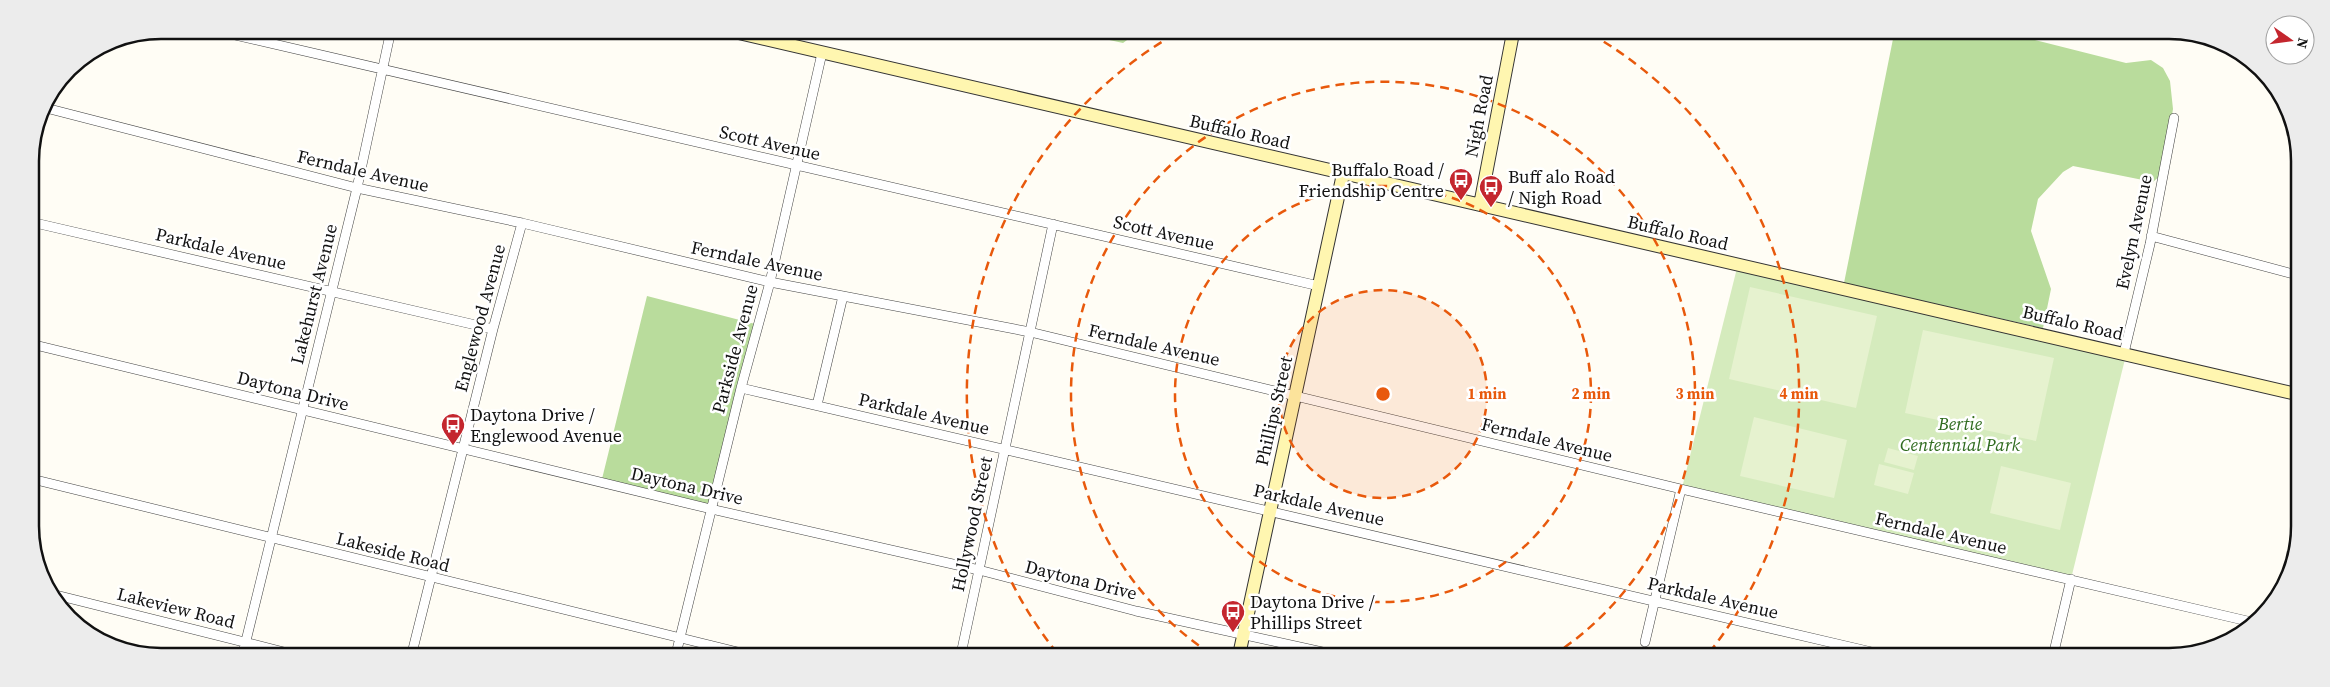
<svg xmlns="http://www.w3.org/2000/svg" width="2330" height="687" font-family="'Source Serif 4',serif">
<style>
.green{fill:#d5ebbd}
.forest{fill:#b9dc9c}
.pitch{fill:#e6f2cf}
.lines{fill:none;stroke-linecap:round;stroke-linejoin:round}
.street-casing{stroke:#444;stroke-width:10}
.secondary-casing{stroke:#333;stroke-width:14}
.street{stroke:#fff;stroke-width:9}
.secondary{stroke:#fff6b0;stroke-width:12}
.ring{fill:none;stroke:#e8590c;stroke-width:2.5;stroke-dasharray:9 6}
.labels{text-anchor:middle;stroke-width:5;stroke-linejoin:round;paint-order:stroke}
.street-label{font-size:18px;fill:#111;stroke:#fff}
.poi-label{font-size:18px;fill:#111;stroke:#fff;text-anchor:start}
.park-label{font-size:18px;font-style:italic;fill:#2f6b1f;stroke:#fff}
.rim{fill:none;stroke:#111;stroke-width:2.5}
.centre{fill:#e8590c;stroke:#fff;stroke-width:2.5}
.ring-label{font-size:15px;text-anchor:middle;font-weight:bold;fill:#e8590c;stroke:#fff;stroke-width:5;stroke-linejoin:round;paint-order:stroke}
</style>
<rect width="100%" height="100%" fill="#fffdf5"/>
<path class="green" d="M1738,264L2126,355L2071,579L1682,488Z"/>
<path class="forest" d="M1073,32H1138L1123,43Z
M1894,34H2011L2126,63L2151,60L2163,68L2170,81L2173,109L2162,174L2153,182L2073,166L2063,172L2038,199L2031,231L2051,289L2043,328L1844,283Z
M647,296L759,325L711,509L601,483Z"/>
<path class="pitch" d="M1750,287L1877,316L1856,408L1729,379Z
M1923,330L2054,358L2036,441L1905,413Z
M1754,417L1847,440L1834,498L1740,476Z
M1888,448L1918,456L1914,470L1884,462Z
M1879,464L1914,473L1908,494L1874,485Z
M2001,466L2071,483L2060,530L1990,513Z"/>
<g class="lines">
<g class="street-casing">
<path id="street" d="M213,30L1319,286
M42,107L357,188L522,223L770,282L1030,332L1681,489L2256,623
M31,222L493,329
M2151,236L2297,275
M31,344L711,509L979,570L1136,611L1336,655
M2124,353L2150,244L2174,118
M741,388L1889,656
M817,405L843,296
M32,479L746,654
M56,595L288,653
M1645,642L1681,489
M243,653L357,188L391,30
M412,653L493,329L522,223
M676,654L741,388L770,282L822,53
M961,654L1053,224
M2053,656L2071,579"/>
</g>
<g class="secondary-casing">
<path id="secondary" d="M730,31L2296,394
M1480,205L1513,33
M1239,655L1343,174"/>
</g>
<use href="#street" class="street"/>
<use href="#secondary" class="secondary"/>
</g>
<circle cx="1383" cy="394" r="104" fill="#e8590c" fill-opacity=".12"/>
<g class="ring">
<circle cx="1383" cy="394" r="104"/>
<circle cx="1383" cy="394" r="208"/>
<path d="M1211 654A312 312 0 1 1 1555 654"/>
<path d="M1057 653A416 416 0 0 1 1175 34M1591 34A416 416 0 0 1 1709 653"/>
</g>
<defs>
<g id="bus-pin" transform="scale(1.25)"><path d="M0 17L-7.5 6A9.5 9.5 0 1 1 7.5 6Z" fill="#c4262e" stroke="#fff"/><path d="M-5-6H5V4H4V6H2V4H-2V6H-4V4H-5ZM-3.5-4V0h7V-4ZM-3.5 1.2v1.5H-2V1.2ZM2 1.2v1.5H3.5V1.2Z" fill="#fff"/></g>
</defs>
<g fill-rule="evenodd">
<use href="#bus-pin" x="1461" y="180"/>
<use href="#bus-pin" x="1491" y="187"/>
<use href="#bus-pin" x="453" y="425"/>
<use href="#bus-pin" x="1233" y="612"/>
</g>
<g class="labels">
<g class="street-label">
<text transform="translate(1479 116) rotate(-79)" y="6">Nigh Road</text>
<text transform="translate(1240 132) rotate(13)" y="6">Buffalo Road</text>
<text transform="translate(770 143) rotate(13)" y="6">Scott Avenue</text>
<text transform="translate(363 171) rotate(13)" y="6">Ferndale Avenue</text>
<text transform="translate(2134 232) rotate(-78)" y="6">Evelyn Avenue</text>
<text transform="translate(1164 233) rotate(13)" y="6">Scott Avenue</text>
<text transform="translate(1678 233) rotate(13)" y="6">Buffalo Road</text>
<text transform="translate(221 249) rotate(13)" y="6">Parkdale Avenue</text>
<text transform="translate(757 261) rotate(12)" y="6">Ferndale Avenue</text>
<text transform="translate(314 294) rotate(-76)" y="6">Lakehurst Avenue</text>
<text transform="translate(480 318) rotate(-75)" y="6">Englewood Avenue</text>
<text transform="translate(2073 323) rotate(13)" y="6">Buffalo Road</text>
<text transform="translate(1154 345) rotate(13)" y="6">Ferndale Avenue</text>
<text transform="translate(735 349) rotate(-75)" y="6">Parkside Avenue</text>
<text transform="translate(293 391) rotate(14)" y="6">Daytona Drive</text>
<text transform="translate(1274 411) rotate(-77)" y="6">Phillips Street</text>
<text transform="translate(924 414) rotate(13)" y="6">Parkdale Avenue</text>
<text transform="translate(1547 440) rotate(14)" y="6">Ferndale Avenue</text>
<text transform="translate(687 486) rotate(13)" y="6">Daytona Drive</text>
<text transform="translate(1319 505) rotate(13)" y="6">Parkdale Avenue</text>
<text transform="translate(972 524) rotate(-78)" y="6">Hollywood Street</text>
<text transform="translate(1941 533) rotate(13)" y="6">Ferndale Avenue</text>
<text transform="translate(393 552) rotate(14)" y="6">Lakeside Road</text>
<text transform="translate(1081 580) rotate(14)" y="6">Daytona Drive</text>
<text transform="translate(1713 598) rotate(13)" y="6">Parkdale Avenue</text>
<text transform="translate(176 608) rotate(14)" y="6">Lakeview Road</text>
</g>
<g class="poi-label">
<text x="1444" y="176" text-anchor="end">Buffalo Road /<tspan x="1444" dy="21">Friendship Centre</tspan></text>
<text x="1508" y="183">Buff alo Road<tspan x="1508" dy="21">/ Nigh Road</tspan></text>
<text x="470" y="421">Daytona Drive /<tspan x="470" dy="21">Englewood Avenue</tspan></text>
<text x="1250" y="608">Daytona Drive /<tspan x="1250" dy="21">Phillips Street</tspan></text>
</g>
<g class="park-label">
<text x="1960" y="430">Bertie<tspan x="1960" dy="21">Centennial Park</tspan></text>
</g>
</g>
<path d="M0 0H2330V687H0ZM161 39H2169A122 122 0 0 1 2291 161V526A122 122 0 0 1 2169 648H161A122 122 0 0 1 39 526V161A122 122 0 0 1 161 39Z" fill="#ececec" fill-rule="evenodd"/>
<path class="rim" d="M161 39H2169A122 122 0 0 1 2291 161V526A122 122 0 0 1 2169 648H161A122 122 0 0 1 39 526V161A122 122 0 0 1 161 39Z"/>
<circle cx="1383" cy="394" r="8" class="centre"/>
<g class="ring-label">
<text x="1487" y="399">1 min</text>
<text x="1591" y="399">2 min</text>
<text x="1695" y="399">3 min</text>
<text x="1799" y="399">4 min</text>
</g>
<g transform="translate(2290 40) rotate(104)"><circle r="24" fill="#ffffff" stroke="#a0a0a0"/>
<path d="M0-4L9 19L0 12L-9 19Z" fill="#c4262e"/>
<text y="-8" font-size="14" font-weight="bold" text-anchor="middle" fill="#111111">N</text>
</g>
</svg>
